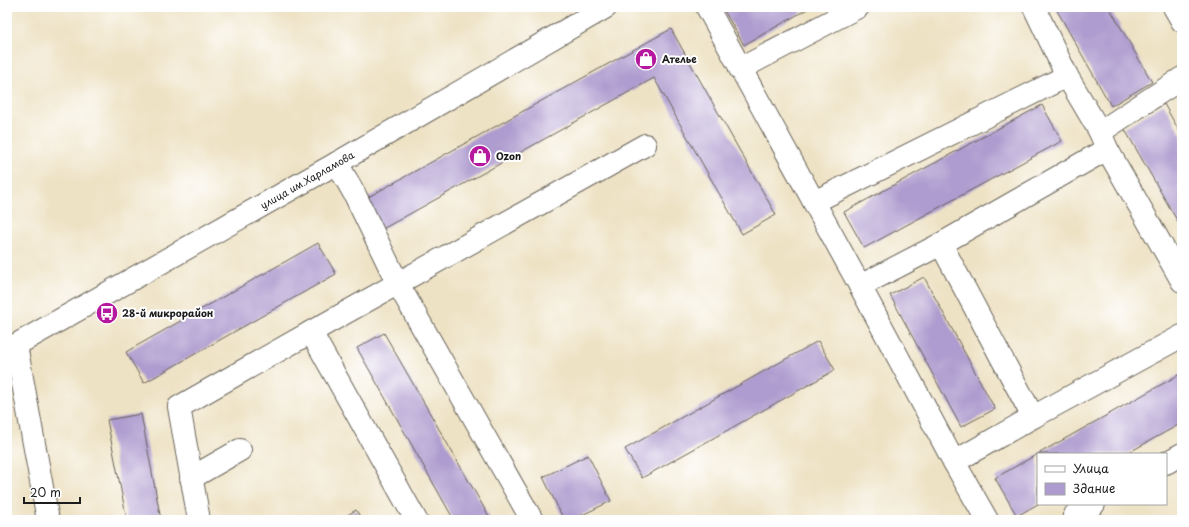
<svg xmlns="http://www.w3.org/2000/svg" width="1189" height="527" font-family="'Playpen Sans',sans-serif">
<style>
.building{fill:#ae9bcf}
.lines{fill:none;stroke-linecap:round;stroke-linejoin:round}
.minor-casing{stroke:#666157;stroke-width:24}
.minor{stroke:#fff;stroke-width:22}
.labels{text-anchor:middle;stroke-width:4;stroke-linejoin:round;paint-order:stroke}
.poi-label{font-size:10px;font-weight:bold;fill:#1c1c1c;stroke:#fff;text-anchor:start}
.street-label{font-size:10px;fill:#1c1c1c;stroke:#fff}
</style>
<rect width="100%" height="100%" fill="#fff"/>
<filter id="ink" filterUnits="userSpaceOnUse"><feTurbulence type="fractalNoise" baseFrequency=".025" numOctaves="2"/><feDisplacementMap in="SourceGraphic" scale="8" xChannelSelector="R" yChannelSelector="G"/><feConvolveMatrix kernelMatrix="1 2 1 2 8 2 1 2 1" color-interpolation-filters="sRGB"/></filter>
<filter id="wash" filterUnits="userSpaceOnUse"><feTurbulence type="fractalNoise" baseFrequency=".012" numOctaves="4" result="noise"/><feDisplacementMap in="SourceGraphic" scale="16" xChannelSelector="R" yChannelSelector="G"/><feGaussianBlur stdDeviation="0.9" result="paint"/><feColorMatrix in="noise" values="0 0 0 0 0 0 0 0 0 0 0 0 0 0 0 0 0 1.4 0 .05"/><feComposite in="paint" operator="in"/></filter>
<g filter="url(#wash)">
<rect width="100%" height="100%" fill="#eee2c4"/>
<g id="blocks">
<path class="building" d="M722,7H811L744,45Z
M1055,7H1109L1152,82L1111,106Z
M671,29L776,215L742,234L654,78L379,231L363,200Z
M1164,104L1182,136V229L1124,128Z
M1042,105L1062,141L864,248L844,212Z
M318,243L336,274L144,383L126,352Z
M924,277L995,409L961,427L890,295Z
M384,333L491,520H454L357,348Z
M818,341L835,370L642,478L625,449Z
M1182,373V423L1126,454H1038V504L1017,516L995,478Z
M141,414L161,520H127L107,420Z
M588,455L611,501L572,520H564L543,477Z
M356,510L362,520H339Z"/>
</g>
</g>
<g filter="url(#ink)">
<use href="#blocks" fill-opacity="0" stroke="#666157" stroke-width="1"/>
<g class="lines">
<g class="minor-casing">
<g id="minor">
<path d="M707,7L860,286L941,244"/>
<path d="M1034,7L1067,76L1100,132"/>
<path d="M1174,7L1182,21"/>
<path d="M740,69L858,7"/>
<path d="M1182,78L1100,132L1107,149L1182,281"/>
<path d="M1107,149L941,244L1033,417L1182,336"/>
<path d="M337,163L354,193L398,284L532,520"/>
<path d="M814,202L1067,76"/>
<path d="M860,286L954,462"/>
<path d="M16,345L48,520"/>
<path id="s1" d="M7,350L337,163L606,7"/>
<path d="M1166,463L1182,454"/>
<path d="M191,478L240,450"/>
<path d="M199,520L179,407L311,332"/>
<path d="M416,520L311,332L645,145"/>
<path d="M987,520L954,462L1033,417"/>
<path d="M1078,520L1075,515L1094,504"/>
</g>
</g>
<use href="#minor" class="minor"/>
</g>
</g>
<defs>
<g id="shop-disc" transform="scale(1.15)"><circle r="9.5" fill="#b5179e" stroke="#fff"/><path d="M-5-2.5h2.3a2.7 3.5 0 0 1 5.4 0H5L5.5 6h-11ZM-1.5-2.5h3a1.5 2.3 0 0 0-3 0Z" fill="#fff"/></g>
<g id="bus-disc" transform="scale(1.15)"><circle r="9.5" fill="#b5179e" stroke="#fff"/><path d="M-5-6H5V4H4V6H2V4H-2V6H-4V4H-5ZM-3.5-4V0h7V-4ZM-3.5 1.2v1.5H-2V1.2ZM2 1.2v1.5H3.5V1.2Z" fill="#fff"/></g>
</defs>
<g fill-rule="evenodd">
<use href="#shop-disc" x="646" y="59"/>
<use href="#shop-disc" x="480" y="156"/>
<use href="#bus-disc" x="107" y="313"/>
</g>
<g class="labels">
<g class="poi-label">
<text x="662" y="63">Ателье</text>
<text x="496" y="160">Ozon</text>
<text x="122" y="317">28-й микрорайон</text>
</g>
<g class="street-label">
<text dy="4" stroke="none"><textPath href="#s1" startOffset="345">улица им.Харламова</textPath></text>
</g>
</g>
<rect width="1189" height="527" fill="none" stroke="#fff" stroke-width="24"/>
<rect x="1037" y="453" width="130" height="52" fill="#ffffff" stroke="#a4a4a4"/>
<rect x="1045" y="466" width="20" height="6" fill="#ffffff" stroke="#a4a4a4"/>
<text x="1073" y="473" font-size="12" fill="#1c1c1c">Улица</text>
<rect x="1045" y="483" width="20" height="12" fill="#ae9bcf" stroke="#a4a4a4"/>
<text x="1073" y="493" font-size="12" fill="#1c1c1c">Здание</text>
<path d="M24 497v6h56v-6" fill="none" stroke="#1c1c1c" stroke-width="2"/>
<text x="30" y="497" font-size="12" fill="#1c1c1c" stroke="#ffffff" stroke-width="3" paint-order="stroke">20 m</text>
</svg>
